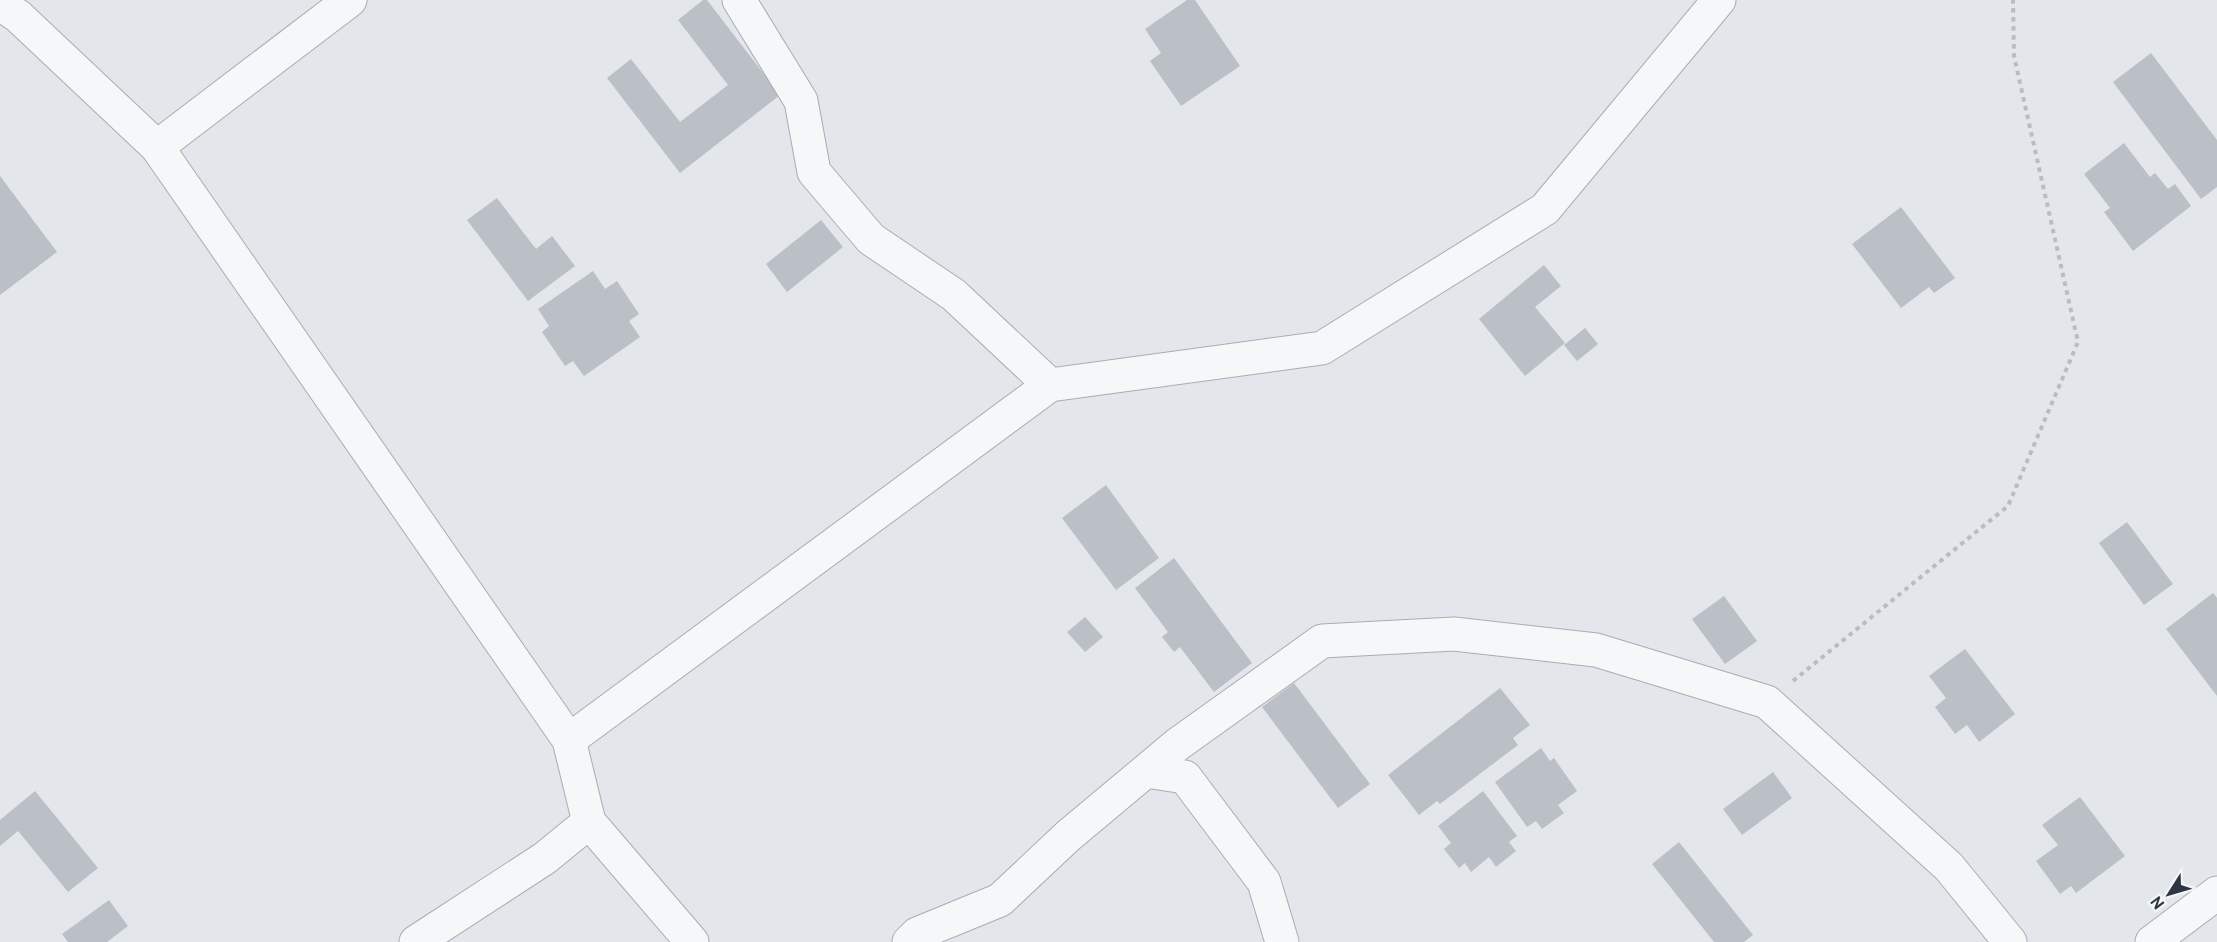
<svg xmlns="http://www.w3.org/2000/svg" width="2217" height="942" font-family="Overpass,sans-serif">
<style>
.building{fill:#bbc0c7}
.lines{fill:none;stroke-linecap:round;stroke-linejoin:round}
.minor-casing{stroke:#a8adb4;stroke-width:35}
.path{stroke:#b9bdc2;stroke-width:4;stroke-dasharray:4.5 4.5;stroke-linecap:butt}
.minor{stroke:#f6f7f9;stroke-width:33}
</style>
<rect width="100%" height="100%" fill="#e3e6ea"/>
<path class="building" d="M703,0H707L780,95L680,173L607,78L631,59L680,122L728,85L678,20Z
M1187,0H1195L1240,66L1181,106L1150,61L1161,53L1145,29Z
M2151,53L2217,140V187L2201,199L2113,82Z
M2124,143L2150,177L2155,173L2168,189L2175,184L2191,206L2133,251L2104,212L2110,208L2084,174Z
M0,176L57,252L0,295Z
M497,198L536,249L552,236L575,266L528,301L467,220Z
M1901,207L1955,278L1934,293L1929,287L1901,308L1852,244Z
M821,220L843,247L787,292L766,264Z
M1544,265L1561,286L1535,307L1565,343L1525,376L1479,319Z
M593,271L605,289L617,281L639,314L629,321L640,337L584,376L573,361L565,366L542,332L549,326L538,309Z
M1585,328L1598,344L1577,361L1564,345Z
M1106,485L1159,558L1116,590L1062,518Z
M2127,522L2173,584L2144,605L2099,543Z
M1174,558L1252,663L1214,692L1180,647L1174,652L1162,637L1168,632L1135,588Z
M2213,593L2217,598V696L2166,629Z
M1724,596L1757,641L1725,664L1692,619Z
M1085,617L1103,637L1085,652L1067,632Z
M1965,649L2015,714L1979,742L1967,725L1955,734L1935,707L1946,698L1929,676Z
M1294,683L1370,784L1338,808L1262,707Z
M1500,688L1530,725L1513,738L1518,745L1440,804L1437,801L1419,815L1388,775Z
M1541,748L1550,761L1554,758L1577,791L1558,805L1564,813L1542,829L1536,821L1527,827L1495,782Z
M1773,772L1792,798L1742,835L1723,809Z
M35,791L98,868L68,892L18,831L0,846V820Z
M1483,791L1517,836L1509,842L1516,851L1496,867L1489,857L1471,872L1465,863L1459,868L1444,849L1451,843L1438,826Z
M2080,797L2125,856L2076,893L2071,886L2060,894L2036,861L2058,845L2042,825Z
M1679,842L1753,935L1744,942H1714L1652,864Z
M109,900L128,926L107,942H68L62,934Z"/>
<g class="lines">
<g class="minor-casing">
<path id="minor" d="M350,0L157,147L569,740L589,822L545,858L416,942
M739,0L801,101L814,172L871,239L954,295L1050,385L1322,348L1545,209L1719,0
M0,4L18,16L157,147
M569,740L1050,385
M1146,771L1185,777L1264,882L1282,942
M589,822L692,942
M909,942L917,934L1000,900L1068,836L1178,744L1322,641L1454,634L1596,650L1767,702L1949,867L2010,942
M2152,942L2217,893"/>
</g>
<path class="path" d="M1793,681L2008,506L2078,342L2014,56L2013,0"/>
<use href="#minor" class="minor"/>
</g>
<g transform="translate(2169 894) rotate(233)" stroke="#f3f5f8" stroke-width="4.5" paint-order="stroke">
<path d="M0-4.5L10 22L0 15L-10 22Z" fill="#2c3541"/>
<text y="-9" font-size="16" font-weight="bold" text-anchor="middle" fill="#2c3541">N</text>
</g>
</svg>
